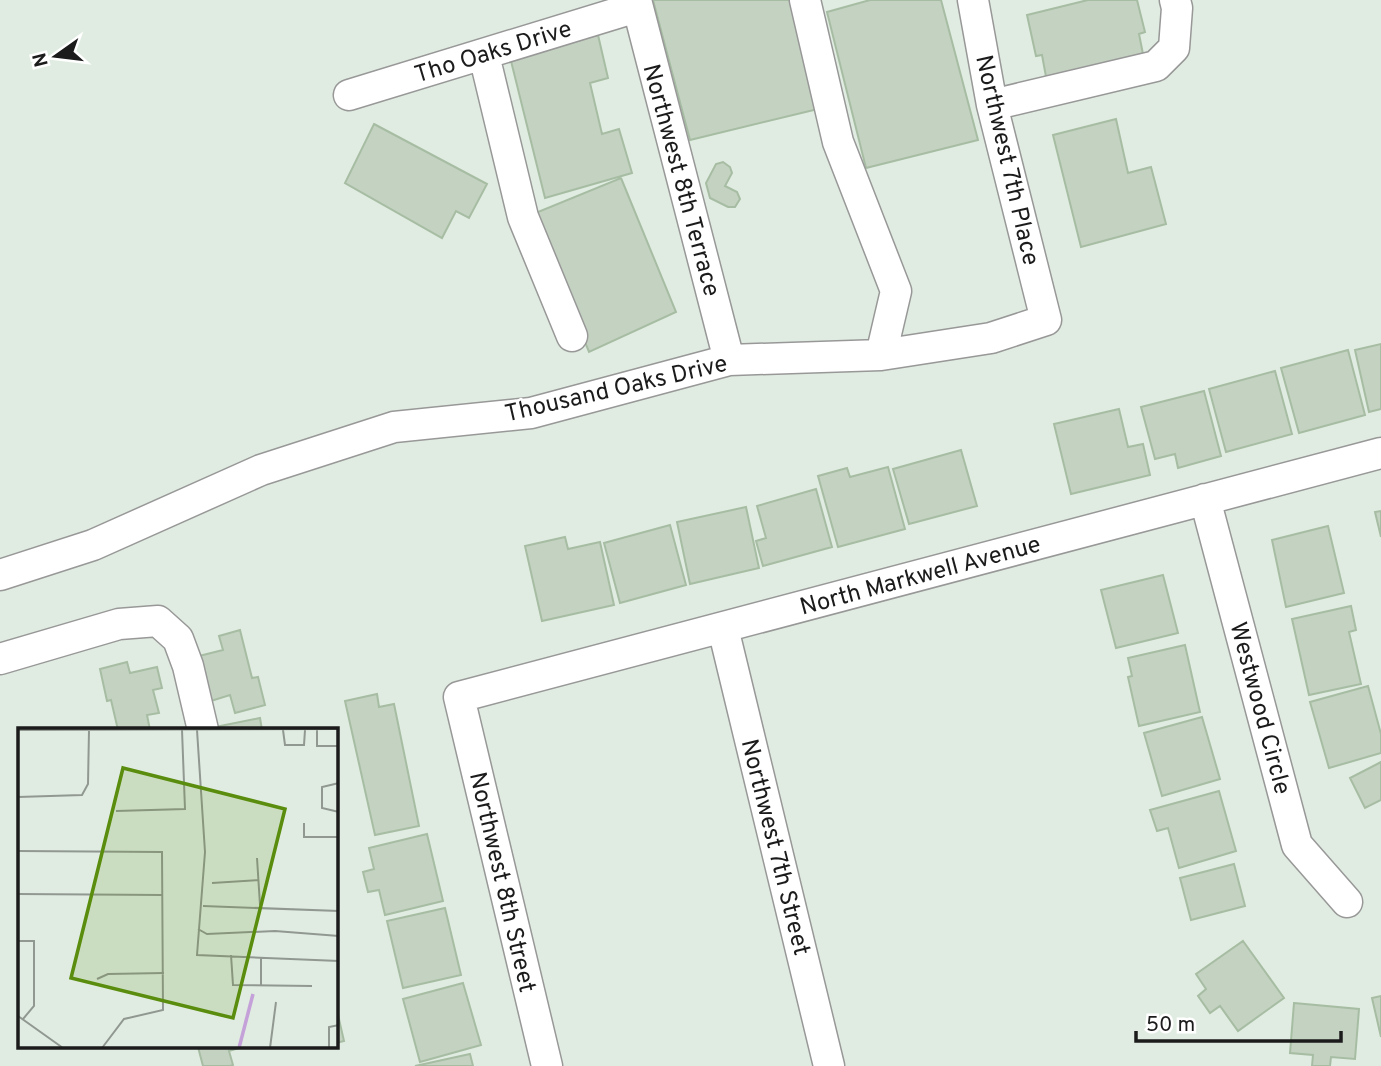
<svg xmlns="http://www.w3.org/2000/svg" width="1381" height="1066" font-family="Overpass,sans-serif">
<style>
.building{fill:#c4d2c1;stroke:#a7bda3;stroke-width:2}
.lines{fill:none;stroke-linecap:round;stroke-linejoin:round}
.street-casing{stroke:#989898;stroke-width:33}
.street{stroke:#fff;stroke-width:30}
.labels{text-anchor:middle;stroke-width:5;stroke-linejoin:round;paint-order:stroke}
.street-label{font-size:24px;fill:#1b1b1b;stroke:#fff}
.inset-river{fill:none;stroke:#c4a1d9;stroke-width:3.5}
.inset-road{fill:none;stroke:#919892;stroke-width:2}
.view{fill:#5a8d0d;fill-opacity:0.15;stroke:#5a8d0d;stroke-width:3.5}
.inset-edge{fill:none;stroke:#1b1b1b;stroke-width:3.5}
</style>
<rect width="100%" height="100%" fill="#e0ece1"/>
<path class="building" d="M653,0H790L818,109L690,140Z
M870,0H941L978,140L866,168L827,12Z
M1088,0H1137L1145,32L1139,34L1144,59L1047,82L1042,55L1036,56L1027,15Z
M598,35L608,78L590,83L602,134L619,129L632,173L545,198L510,57Z
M1116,119L1128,173L1151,167L1166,224L1081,247L1053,135Z
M374,124L487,184L469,218L456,211L442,238L345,183Z
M723,162L730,167L732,173L725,186L737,192L740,199L735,207H728L710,198L706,183L716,164Z
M621,178L676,312L589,352L533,214Z
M1381,344V409L1369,412L1355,350Z
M1348,350L1365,415L1299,433L1281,368Z
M1275,371L1292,434L1226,452L1209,389Z
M1204,391L1221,456L1178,468L1175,454L1155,459L1141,407Z
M1119,409L1128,447L1143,444L1150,475L1071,494L1054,424Z
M961,450L977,506L909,524L893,469Z
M888,467L905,529L838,547L818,476L847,468L850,477Z
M816,489L832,547L763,566L756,541L766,538L757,506Z
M746,507L759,568L690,584L677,522Z
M1381,511V537L1375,512Z
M670,525L686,585L620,603L604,543Z
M1328,526L1344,593L1286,607L1272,540Z
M565,537L568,549L600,542L614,605L542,621L525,546Z
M1163,575L1178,633L1116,648L1101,590Z
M1351,606L1356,630L1349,632L1361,684L1309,695L1292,619Z
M240,630L252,678L258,677L265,705L235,713L230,695L211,701L199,656L223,650L219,636Z
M1185,645L1200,712L1139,726L1128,677L1132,676L1128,658Z
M127,662L130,673L157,667L162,688L153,690L159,713L147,715L150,730H118L111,700L107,701L100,669Z
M1368,686L1381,734V753L1329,768L1310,702Z
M377,694L379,707L394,704L419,826L375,835L345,701Z
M1202,717L1220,779L1162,796L1144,733Z
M260,718L262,730H221L220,726Z
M1381,762V800L1365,808L1350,778Z
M1219,791L1236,851L1179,868L1168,828L1157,831L1150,810Z
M427,834L443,901L385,915L379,890L368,892L363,872L374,869L369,848Z
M1234,864L1245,906L1191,920L1180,878Z
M445,908L461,975L403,988L387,921Z
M1243,941L1284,998L1238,1031L1220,1006L1210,1013L1198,996L1206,989L1196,974Z
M463,983L481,1045L420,1062L403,999Z
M1381,996V1037L1372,998Z
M1294,1003L1359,1009L1355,1059L1331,1057L1330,1066H1312L1313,1055L1290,1053Z
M336,1006L344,1041L336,1043Z
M198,1047H242L229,1051L233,1065L230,1066H203Z
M470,1054L473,1066H415Z"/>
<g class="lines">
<g class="street-casing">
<path id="street" d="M636,0L729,360
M805,0L838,142L896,291L881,355
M484,55L523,217L572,336
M349,95L637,7
M992,105L1156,66L1174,48L1177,8L1175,0
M1205,499L1297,845L1347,902
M0,575L93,545L261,470L394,427L531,413L729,360L881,355L991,338L1046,320L992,105L973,0
M723,628L829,1066
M0,659L119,624L158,621L178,639L188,666L203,730
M547,1066L459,697L1381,453"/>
</g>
<use href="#street" class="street"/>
</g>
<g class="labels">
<g class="street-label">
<text transform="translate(493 51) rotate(-17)" y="8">Tho Oaks Drive</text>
<text transform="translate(1008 160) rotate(77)" y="8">Northwest 7th Place</text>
<text transform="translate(682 180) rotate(75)" y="8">Northwest 8th Terrace</text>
<text transform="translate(616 388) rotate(-13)" y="8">Thousand Oaks Drive</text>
<text transform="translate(920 575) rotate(-15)" y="8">North Markwell Avenue</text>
<text transform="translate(1261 708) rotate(75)" y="8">Westwood Circle</text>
<text transform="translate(776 847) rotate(76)" y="8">Northwest 7th Street</text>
<text transform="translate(503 882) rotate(77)" y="8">Northwest 8th Street</text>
</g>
</g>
<g transform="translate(18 728)">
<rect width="320" height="320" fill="#e0ece1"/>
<path class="inset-river" d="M221,320L235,266"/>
<path class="inset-road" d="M0,2L321,1M179,2L187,124L179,227L321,233M265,2L267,17H286L287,2M299,2V18H321M321,55L304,59V80L321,84M0,69L64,67L70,56L71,2M98,83L167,81L164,2M286,95V109H321M0,123L144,124L145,282L106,291L84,320M239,130L242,177M194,155L240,152M0,166L144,167M185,178L321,183M180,201L189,206L257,203L321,208M0,213H16V278L5,291M213,227L215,257L294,258M243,229V258M79,251L90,246L146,245M0,288L45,320M252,320L258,274M311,320V299L321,297"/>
<path class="view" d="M105,40L267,81L215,290L53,250Z"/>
<rect width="320" height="320" class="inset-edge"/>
</g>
<g transform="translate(56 56) rotate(256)" stroke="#ffffff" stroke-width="5" paint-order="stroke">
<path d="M0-5L12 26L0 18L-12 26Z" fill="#1b1b1b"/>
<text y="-10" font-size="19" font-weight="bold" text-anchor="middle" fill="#1b1b1b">N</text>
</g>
<path d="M1136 1031v10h205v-10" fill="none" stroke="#1b1b1b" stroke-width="3.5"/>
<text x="1146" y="1031" font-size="21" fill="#1b1b1b" stroke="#ffffff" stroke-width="5" paint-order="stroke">50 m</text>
</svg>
